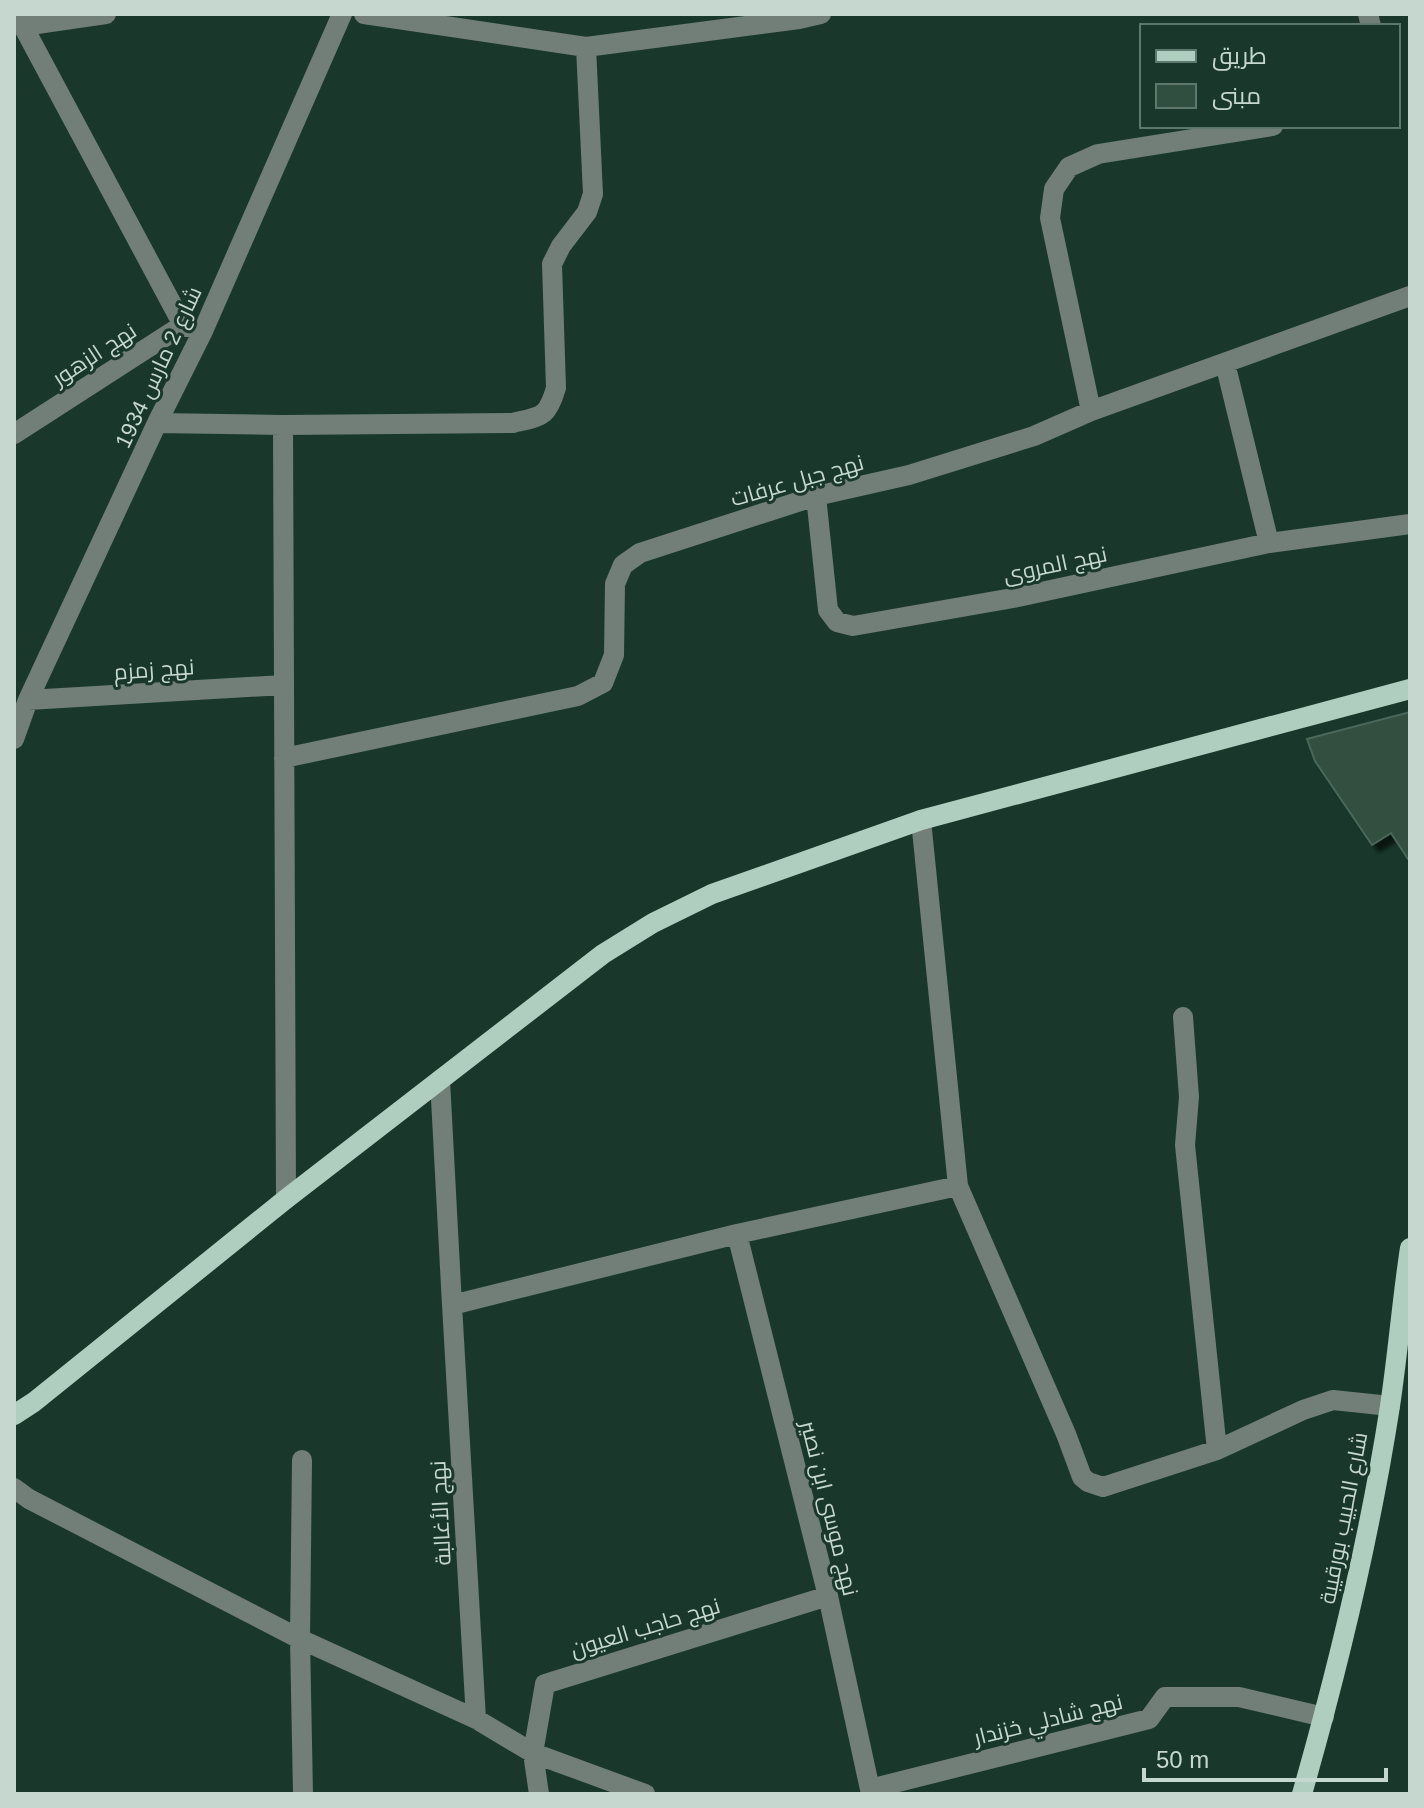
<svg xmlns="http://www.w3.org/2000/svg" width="1424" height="1808" font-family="Helvetica,Cairo,sans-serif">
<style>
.building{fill:#304f41;stroke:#49685a;stroke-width:2;filter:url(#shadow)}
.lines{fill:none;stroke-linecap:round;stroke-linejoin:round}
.minor{stroke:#717f78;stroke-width:20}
.major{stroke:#b0cebf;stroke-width:20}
.labels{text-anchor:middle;stroke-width:6;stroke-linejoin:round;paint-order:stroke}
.street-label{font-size:22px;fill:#c6d7cf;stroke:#19382b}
</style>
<defs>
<filter id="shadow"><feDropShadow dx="7" dy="7" stdDeviation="2" flood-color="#0009"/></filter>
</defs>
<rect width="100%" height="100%" fill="#19382b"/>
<path class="building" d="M1410,712V859H1408L1391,833L1372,845L1315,761L1307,739Z"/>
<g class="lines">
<path class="minor" d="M14,14L23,26L183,325
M364,14L586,47L799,19L821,14
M1368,14L1371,26
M23,26L106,14
M1225,363L1269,543
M1091,411L1050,218L1054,189L1069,167L1098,154L1273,126
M157,423L283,425L286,1199
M283,425L513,423C542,416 547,418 556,388L552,264L561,246L587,212L593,194L586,47
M14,434L183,325L195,329
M816,496L828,610L837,622L853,626L1018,597L1269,543L1410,524
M28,700L283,685
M14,739L28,700L157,423L203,331L342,14
M284,758L578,696L603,683L614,655L615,584L623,565L640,553L816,496L909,475L1034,436L1091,411L1410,296
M921,820L958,1186L1066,1434L1082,1477L1088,1482L1103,1487L1217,1450
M1183,1017L1189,1097L1185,1145L1217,1450L1303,1410L1333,1400L1390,1406
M440,1080L452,1305L737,1234L958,1186
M737,1234L828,1596L871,1794
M452,1305L476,1719
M302,1460L300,1639L303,1794
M14,1488L29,1499L300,1639L476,1719L533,1753L645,1794
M870,1789L1149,1719L1165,1697H1239L1324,1717
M539,1794L533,1753L545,1684L828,1596"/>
<path class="major" d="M14,1415L34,1402L286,1199L603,954L653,923L712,894L921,820L1410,689
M1302,1794C1338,1668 1370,1535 1390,1406C1398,1353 1402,1300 1410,1248"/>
</g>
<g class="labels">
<g class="street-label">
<text transform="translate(94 354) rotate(-33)" y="8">نهج الزهور</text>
<text transform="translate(158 367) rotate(-65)" y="8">شارع 2 مارس 1934</text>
<text transform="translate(797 480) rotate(-16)" y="8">نهج جبل عرفات</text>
<text transform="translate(1055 564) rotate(-12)" y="8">نهج المروى</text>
<text transform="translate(154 669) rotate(-4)" y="8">نهج زمزم</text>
<text transform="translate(830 1508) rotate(76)" y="8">نهج موسى ابن نصير</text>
<text transform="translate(440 1513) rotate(-93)" y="8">نهج الأغالبة</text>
<text transform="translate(1343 1518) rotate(-79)" y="8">شارع الحبيب بورقيبة</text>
<text transform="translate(645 1627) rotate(-17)" y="8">نهج حاجب العيون</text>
<text transform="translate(1048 1719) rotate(-14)" y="8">نهج شادلي خزندار</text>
</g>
</g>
<rect width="1424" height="1808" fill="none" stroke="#c6d7cf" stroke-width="32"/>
<rect x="1140" y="24" width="260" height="104" fill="#19382b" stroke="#5e786d" stroke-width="2"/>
<rect x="1156" y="50" width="40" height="12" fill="#b0cebf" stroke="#5e786d" stroke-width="2"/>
<text x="1212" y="64" font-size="24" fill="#c6d7cf">طريق</text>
<rect x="1156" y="84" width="40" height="24" fill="#304f41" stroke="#5e786d" stroke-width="2"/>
<text x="1212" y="104" font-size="24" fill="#c6d7cf">مبنى</text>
<path d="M1144 1768v12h242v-12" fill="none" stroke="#c6d7cf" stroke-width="4"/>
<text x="1156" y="1768" font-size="24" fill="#c6d7cf" stroke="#19382b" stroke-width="6" paint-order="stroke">50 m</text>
</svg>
